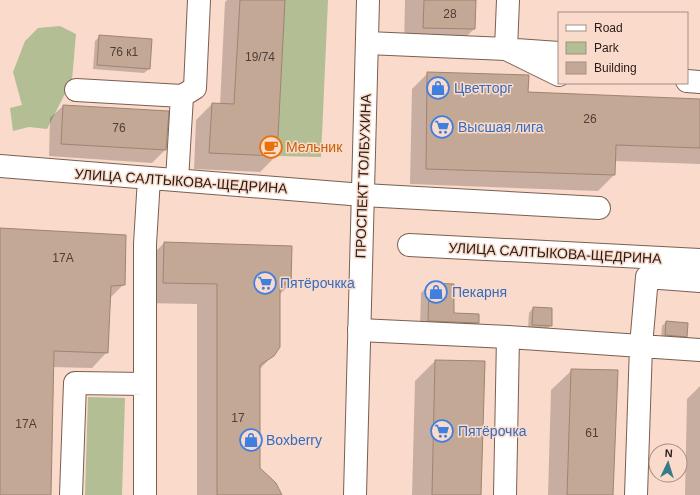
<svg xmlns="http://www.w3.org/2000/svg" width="700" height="495" font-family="Arial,sans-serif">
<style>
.green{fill:#b3be94}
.shadow{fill:#0003}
.building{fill:#c3a895;stroke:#9e8471}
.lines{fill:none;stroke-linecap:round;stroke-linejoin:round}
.minor-casing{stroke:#7a5f51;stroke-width:24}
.major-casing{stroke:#7a5f51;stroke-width:24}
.minor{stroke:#fff;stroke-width:22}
.major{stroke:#fff;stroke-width:22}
.labels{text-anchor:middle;stroke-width:3;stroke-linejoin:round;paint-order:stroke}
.number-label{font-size:12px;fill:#4e3e36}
.shop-label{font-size:14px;fill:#366cbe;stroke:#fadaca;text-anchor:start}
.food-label{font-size:14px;fill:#c56008;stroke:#fadaca;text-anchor:start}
.street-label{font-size:14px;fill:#271b16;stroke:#fadaca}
</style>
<rect width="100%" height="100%" fill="#fadaca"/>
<path class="green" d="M284,0H328L321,157L277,156Z
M60,26L76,34L72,80L47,129L29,127L13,131L10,108L22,105L13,72L25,41L38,28Z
M88,397L125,398L122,495H85Z"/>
<path class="shadow" d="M227,0H284L276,156L260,172L194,169L196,120L212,104L220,105L225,2Z
M405,0H475L474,29L454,49L404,47Z
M100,36L149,69L144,73L93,69L95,41Z
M428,73L527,93L700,100V164L614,161V175L598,191L410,184L412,89Z
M63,106L168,112L165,150L152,163L49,156L50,118Z
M0,229L124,284L109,299L107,352L92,368L52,367L50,495H0Z
M164,243L291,247L290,284L279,295L273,355L259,370V468L278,495H197V304L143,303L144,263Z
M430,284L453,314L478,323L469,332L420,329L421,293Z
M533,308L551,325L546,330L528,329L529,313Z
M666,322L686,336L682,340L661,339L662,326Z
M435,361L480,495H412L415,381Z
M572,370L612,495H548L551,390Z
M700,386V495H685L687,399Z"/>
<path class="building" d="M240,0H285L277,156L209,153L212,103L234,104Z
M424,0H476L475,29L423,28Z
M99,35L152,39L150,69L97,65Z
M427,72L529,75L528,92L700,99V148L616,145L615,175L426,169Z
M63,105L169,111L166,150L61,144Z
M0,228L126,235L125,285L111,286L108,353L54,351L51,495H0Z
M164,242L292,246L291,284H280V347L274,356L260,365V468L276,483L282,495H217V284L163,283Z
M429,283L454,284V313L479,314V323L428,321Z
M533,307L552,308V326L532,325Z
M666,321L688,323L687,337L665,335Z
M435,360L485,361L481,495H432Z
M571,369L618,370L613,495H567Z"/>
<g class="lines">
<g class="minor-casing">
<path id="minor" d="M367,43L506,49L508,0
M506,49L559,75
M516,50L559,53
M687,81L700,82
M76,90L182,96
M0,166L363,195L599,208
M177,180L182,96L195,88L199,0
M409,245L700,260
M359,330L508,337L700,350
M71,495L75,383L145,384
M145,495V244L149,178
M505,495L508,337
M636,495L641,346L647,277L700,281"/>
</g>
<g class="major-casing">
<path id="major" d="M355,495L368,0"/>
</g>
<use href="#minor" class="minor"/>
<use href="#major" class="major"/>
</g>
<defs>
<g id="shop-ring" transform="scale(1.15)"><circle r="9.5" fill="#fadaca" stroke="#3f7fe0" stroke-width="1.5"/><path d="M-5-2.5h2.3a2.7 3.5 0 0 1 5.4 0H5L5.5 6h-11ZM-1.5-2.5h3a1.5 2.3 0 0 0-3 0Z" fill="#3f7fe0"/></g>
<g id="supermarket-ring" transform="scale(1.15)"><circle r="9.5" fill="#fadaca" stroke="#3f7fe0" stroke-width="1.5"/><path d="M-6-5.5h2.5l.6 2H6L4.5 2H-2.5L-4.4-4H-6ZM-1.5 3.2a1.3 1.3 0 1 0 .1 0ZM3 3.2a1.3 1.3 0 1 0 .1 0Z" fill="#3f7fe0"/></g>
<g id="cafe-ring" transform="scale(1.15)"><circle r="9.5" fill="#fadaca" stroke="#e8710a" stroke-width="1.5"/><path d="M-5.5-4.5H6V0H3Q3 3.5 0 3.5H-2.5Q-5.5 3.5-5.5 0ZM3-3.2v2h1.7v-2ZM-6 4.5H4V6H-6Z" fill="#e8710a"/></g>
</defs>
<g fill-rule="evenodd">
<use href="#shop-ring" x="438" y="88"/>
<use href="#supermarket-ring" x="442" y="127"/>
<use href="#cafe-ring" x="271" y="147"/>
<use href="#supermarket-ring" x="265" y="283"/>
<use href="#shop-ring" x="436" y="292"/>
<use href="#supermarket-ring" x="442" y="431"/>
<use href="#shop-ring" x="251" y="440"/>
</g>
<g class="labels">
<g class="number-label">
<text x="450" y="18">28</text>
<text x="124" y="56">76 к1</text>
<text x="260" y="61">19/74</text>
<text x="590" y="123">26</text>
<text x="119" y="132">76</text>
<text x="63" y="262">17А</text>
<text x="238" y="422">17</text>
<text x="26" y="428">17А</text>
<text x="592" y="437">61</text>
</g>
<g class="shop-label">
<text x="454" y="93">Цветторг</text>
<text x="458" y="132">Высшая лига</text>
<text x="280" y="288">Пятёрочкка</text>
<text x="452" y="297">Пекарня</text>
<text x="458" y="436">Пятёрочка</text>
<text x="266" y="445">Boxberry</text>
</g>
<g class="food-label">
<text x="286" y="152">Мельник</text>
</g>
<g class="street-label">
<text transform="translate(363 176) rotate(-88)" y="5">ПРОСПЕКТ ТОЛБУХИНА</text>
<text transform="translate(181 181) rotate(4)" y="5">УЛИЦА САЛТЫКОВА-ЩЕДРИНА</text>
<text transform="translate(555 253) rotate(3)" y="5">УЛИЦА САЛТЫКОВА-ЩЕДРИНА</text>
</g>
</g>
<rect x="558" y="12" width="130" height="72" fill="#fadaca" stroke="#a68e82"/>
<rect x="566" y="25" width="20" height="6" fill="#ffffff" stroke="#a68e82"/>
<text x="594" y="32" font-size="12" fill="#271b16">Road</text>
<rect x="566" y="42" width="20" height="12" fill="#b3be94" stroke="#a68e82"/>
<text x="594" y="52" font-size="12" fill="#271b16">Park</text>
<rect x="566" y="62" width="20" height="12" fill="#c3a895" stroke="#a68e82"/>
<text x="594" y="72" font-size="12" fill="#271b16">Building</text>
<g transform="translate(668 463) rotate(4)"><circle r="19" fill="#fadaca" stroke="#a68e82"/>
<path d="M0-3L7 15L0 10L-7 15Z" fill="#367b89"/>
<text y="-6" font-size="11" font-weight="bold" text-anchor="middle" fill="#271b16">N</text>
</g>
</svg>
